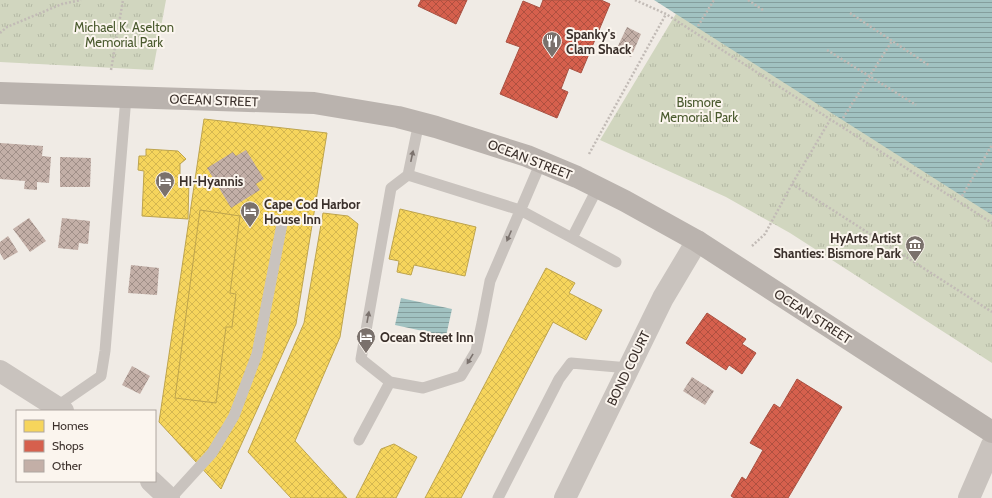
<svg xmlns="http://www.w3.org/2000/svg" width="992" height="498" font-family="Cabin,sans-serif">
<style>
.grass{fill:url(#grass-tufts)}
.water{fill:url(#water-rules)}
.homes{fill:url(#homes-cross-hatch);stroke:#bea44d}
.shops{fill:url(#shops-cross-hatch);stroke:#a85243}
.building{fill:url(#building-cross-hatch)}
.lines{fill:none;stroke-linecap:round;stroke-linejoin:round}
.path{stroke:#c2bbb6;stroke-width:2.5;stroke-dasharray:2 2;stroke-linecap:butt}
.service{stroke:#c9c3be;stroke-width:11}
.minor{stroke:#c9c3be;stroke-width:22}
.tertiary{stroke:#c9c3be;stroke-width:22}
.secondary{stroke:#bab3ae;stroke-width:22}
.oneway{fill:#7b726d}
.labels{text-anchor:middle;stroke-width:4;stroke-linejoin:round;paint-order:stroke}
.park-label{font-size:13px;fill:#4a5a2e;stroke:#fbf5ee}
.poi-label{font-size:13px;font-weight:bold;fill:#3b302b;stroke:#fbf5ee;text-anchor:start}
.street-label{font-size:13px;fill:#3b302b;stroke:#fbf5ee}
</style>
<defs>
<pattern id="grass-tufts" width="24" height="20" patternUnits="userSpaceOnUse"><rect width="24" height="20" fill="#d1d6bf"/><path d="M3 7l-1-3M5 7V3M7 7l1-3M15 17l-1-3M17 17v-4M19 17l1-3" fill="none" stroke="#b4b8a4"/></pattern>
<pattern id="water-rules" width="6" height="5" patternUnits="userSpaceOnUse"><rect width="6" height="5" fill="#a1c2c1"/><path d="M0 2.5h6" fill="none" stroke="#849e9d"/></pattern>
<pattern id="homes-cross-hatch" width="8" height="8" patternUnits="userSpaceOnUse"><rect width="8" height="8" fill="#f6d55c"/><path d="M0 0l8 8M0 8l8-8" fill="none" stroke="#d4b750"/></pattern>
<pattern id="shops-cross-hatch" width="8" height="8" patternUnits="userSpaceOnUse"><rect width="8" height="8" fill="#d6604d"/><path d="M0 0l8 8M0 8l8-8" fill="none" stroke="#af5040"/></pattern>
<pattern id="building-cross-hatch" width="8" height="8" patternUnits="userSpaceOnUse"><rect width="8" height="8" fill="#c3afa7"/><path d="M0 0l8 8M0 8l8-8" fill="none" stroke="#a08f88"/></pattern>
</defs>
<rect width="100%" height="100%" fill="#f0ebe5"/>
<path class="grass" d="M0,0H166L153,70L0,62Z
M677,12L992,213V363L790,233L726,197L600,140Z"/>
<path class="water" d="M654,0H992V215L962,196Z
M401,298L452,309L446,336L395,325Z"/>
<path class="homes" d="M204,119L327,133L296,324L221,489L159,422Z
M146,149L178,151L186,159L180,164V179H189L188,219L142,216L144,171L138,170L139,156H146Z
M400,209L476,227L465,276L414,265L411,275L397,272L399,261L389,259Z
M200,210L240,216L230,293L236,294L232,327H226L216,403L175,398Z
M323,213L348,216L358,224L340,337L295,441L347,498H291L248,452L304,323Z
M546,268L575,283L569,293L602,310L586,340L553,322L461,498H425Z
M394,444L417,457L396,498H356L381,449Z"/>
<path class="shops" d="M421,0H467L456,24L418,6Z
M543,0H601L610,4L581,73L569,68L561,89L568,92L557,118L500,94L520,47L506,42L523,1L540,8Z
M707,313L746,339L742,344L756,353L742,374L729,365L726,370L686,343Z
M797,379L842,407L788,498H734L731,496L742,477L746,480L763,450L750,443L774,404L780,408Z"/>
<path class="building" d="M627,27L641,34L631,57L616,50Z
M0,143L43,146L42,156L51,157L49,183L37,182V190L24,189L25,181L0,179Z
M246,150L264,179L256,184L260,190L231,208L207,168L233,152L236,156Z
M60,157L91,158L90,187H60Z
M29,218L46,241L30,252L13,229Z
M62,218L90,221L88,244L79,243L78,250L58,248Z
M8,236L18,252L4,260L0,253V242Z
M131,265L159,268L157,295L128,293Z
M132,366L150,376L140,394L122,385Z
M692,377L714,391L705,405L683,391Z"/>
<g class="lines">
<path class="path" d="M635,0L666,14L992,223
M748,0L763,10
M850,13L930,66
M698,26L714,0
M0,33L7,27L62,4L81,0
M827,50L916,105
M111,70L123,0
M843,118L892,41
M589,154L666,14
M792,184L992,312
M962,196L992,145
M752,246L765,234L792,184L830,120"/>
<path class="service" d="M419,122L408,175L391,188L361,359L390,382L423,388L461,376L476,351L482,323L490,281L541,162
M408,175L520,210L572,238L598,187
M572,238L616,262
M56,407L101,376L105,351L126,97
M359,440L390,382
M171,498L212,453L234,416L257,354L282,224
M498,498L559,379L571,363L629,368"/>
<path class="minor" d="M565,498L663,298L697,241
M969,498L992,445"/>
<path class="tertiary" d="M0,371L63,411
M151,481L169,498"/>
<path class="secondary" d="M0,93L314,103L398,117L436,127L527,156L577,177L625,201L697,241L992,432"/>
</g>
<defs><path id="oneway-solid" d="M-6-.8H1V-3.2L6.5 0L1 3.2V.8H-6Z"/></defs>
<g class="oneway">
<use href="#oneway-solid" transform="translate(412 156) rotate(-78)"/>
<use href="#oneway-solid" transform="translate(509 236) rotate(113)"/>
<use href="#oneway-solid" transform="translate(368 317) rotate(-80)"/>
<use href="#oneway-solid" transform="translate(470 359) rotate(121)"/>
</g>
<defs>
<g id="restaurant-pin" transform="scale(1)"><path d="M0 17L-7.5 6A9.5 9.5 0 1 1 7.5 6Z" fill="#7a716c" stroke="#fbf5ee"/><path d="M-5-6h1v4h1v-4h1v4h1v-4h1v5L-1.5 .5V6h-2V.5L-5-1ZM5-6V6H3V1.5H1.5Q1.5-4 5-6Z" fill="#fff"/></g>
<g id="hotel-pin" transform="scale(1)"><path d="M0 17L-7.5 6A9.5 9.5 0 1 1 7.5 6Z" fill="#7a716c" stroke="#fbf5ee"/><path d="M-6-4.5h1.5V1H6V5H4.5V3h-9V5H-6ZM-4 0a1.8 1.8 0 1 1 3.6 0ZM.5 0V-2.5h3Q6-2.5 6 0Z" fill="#fff"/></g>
<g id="museum-pin" transform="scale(1)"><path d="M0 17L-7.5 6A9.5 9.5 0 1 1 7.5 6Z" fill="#7a716c" stroke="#fbf5ee"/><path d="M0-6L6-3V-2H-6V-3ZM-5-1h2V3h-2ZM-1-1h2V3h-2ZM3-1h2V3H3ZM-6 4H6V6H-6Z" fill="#fff"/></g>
</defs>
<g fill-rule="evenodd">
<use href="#restaurant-pin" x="552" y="41"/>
<use href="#hotel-pin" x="165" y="181"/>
<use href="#hotel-pin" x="250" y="211"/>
<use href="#museum-pin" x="915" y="245"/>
<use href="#hotel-pin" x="366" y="337"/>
</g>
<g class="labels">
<g class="park-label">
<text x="124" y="32">Michael K. Aselton<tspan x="124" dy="15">Memorial Park</tspan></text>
<text x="699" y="107">Bismore<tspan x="699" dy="15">Memorial Park</tspan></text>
</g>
<g class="poi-label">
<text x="566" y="39">Spanky's<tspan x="566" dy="15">Clam Shack</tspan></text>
<text x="179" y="186">HI-Hyannis</text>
<text x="264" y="209">Cape Cod Harbor<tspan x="264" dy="15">House Inn</tspan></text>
<text x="901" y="243" text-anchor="end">HyArts Artist<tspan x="901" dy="15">Shanties: Bismore Park</tspan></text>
<text x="380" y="342">Ocean Street Inn</text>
</g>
<g class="street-label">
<text transform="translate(214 100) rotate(2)" y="5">OCEAN STREET</text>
<text transform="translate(530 159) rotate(21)" y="5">OCEAN STREET</text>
<text transform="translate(813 316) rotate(33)" y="5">OCEAN STREET</text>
<text transform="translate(628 368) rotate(-64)" y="5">BOND COURT</text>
</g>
</g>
<rect x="16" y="410" width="140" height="72" fill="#fbf5ee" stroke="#aea6a0"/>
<rect x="24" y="420" width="20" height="12" fill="#f6d55c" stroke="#aea6a0"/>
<text x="52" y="430" font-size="12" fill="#3b302b">Homes</text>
<rect x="24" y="440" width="20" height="12" fill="#d6604d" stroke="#aea6a0"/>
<text x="52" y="450" font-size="12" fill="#3b302b">Shops</text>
<rect x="24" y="460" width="20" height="12" fill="#c3afa7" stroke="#aea6a0"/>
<text x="52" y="470" font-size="12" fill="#3b302b">Other</text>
</svg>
